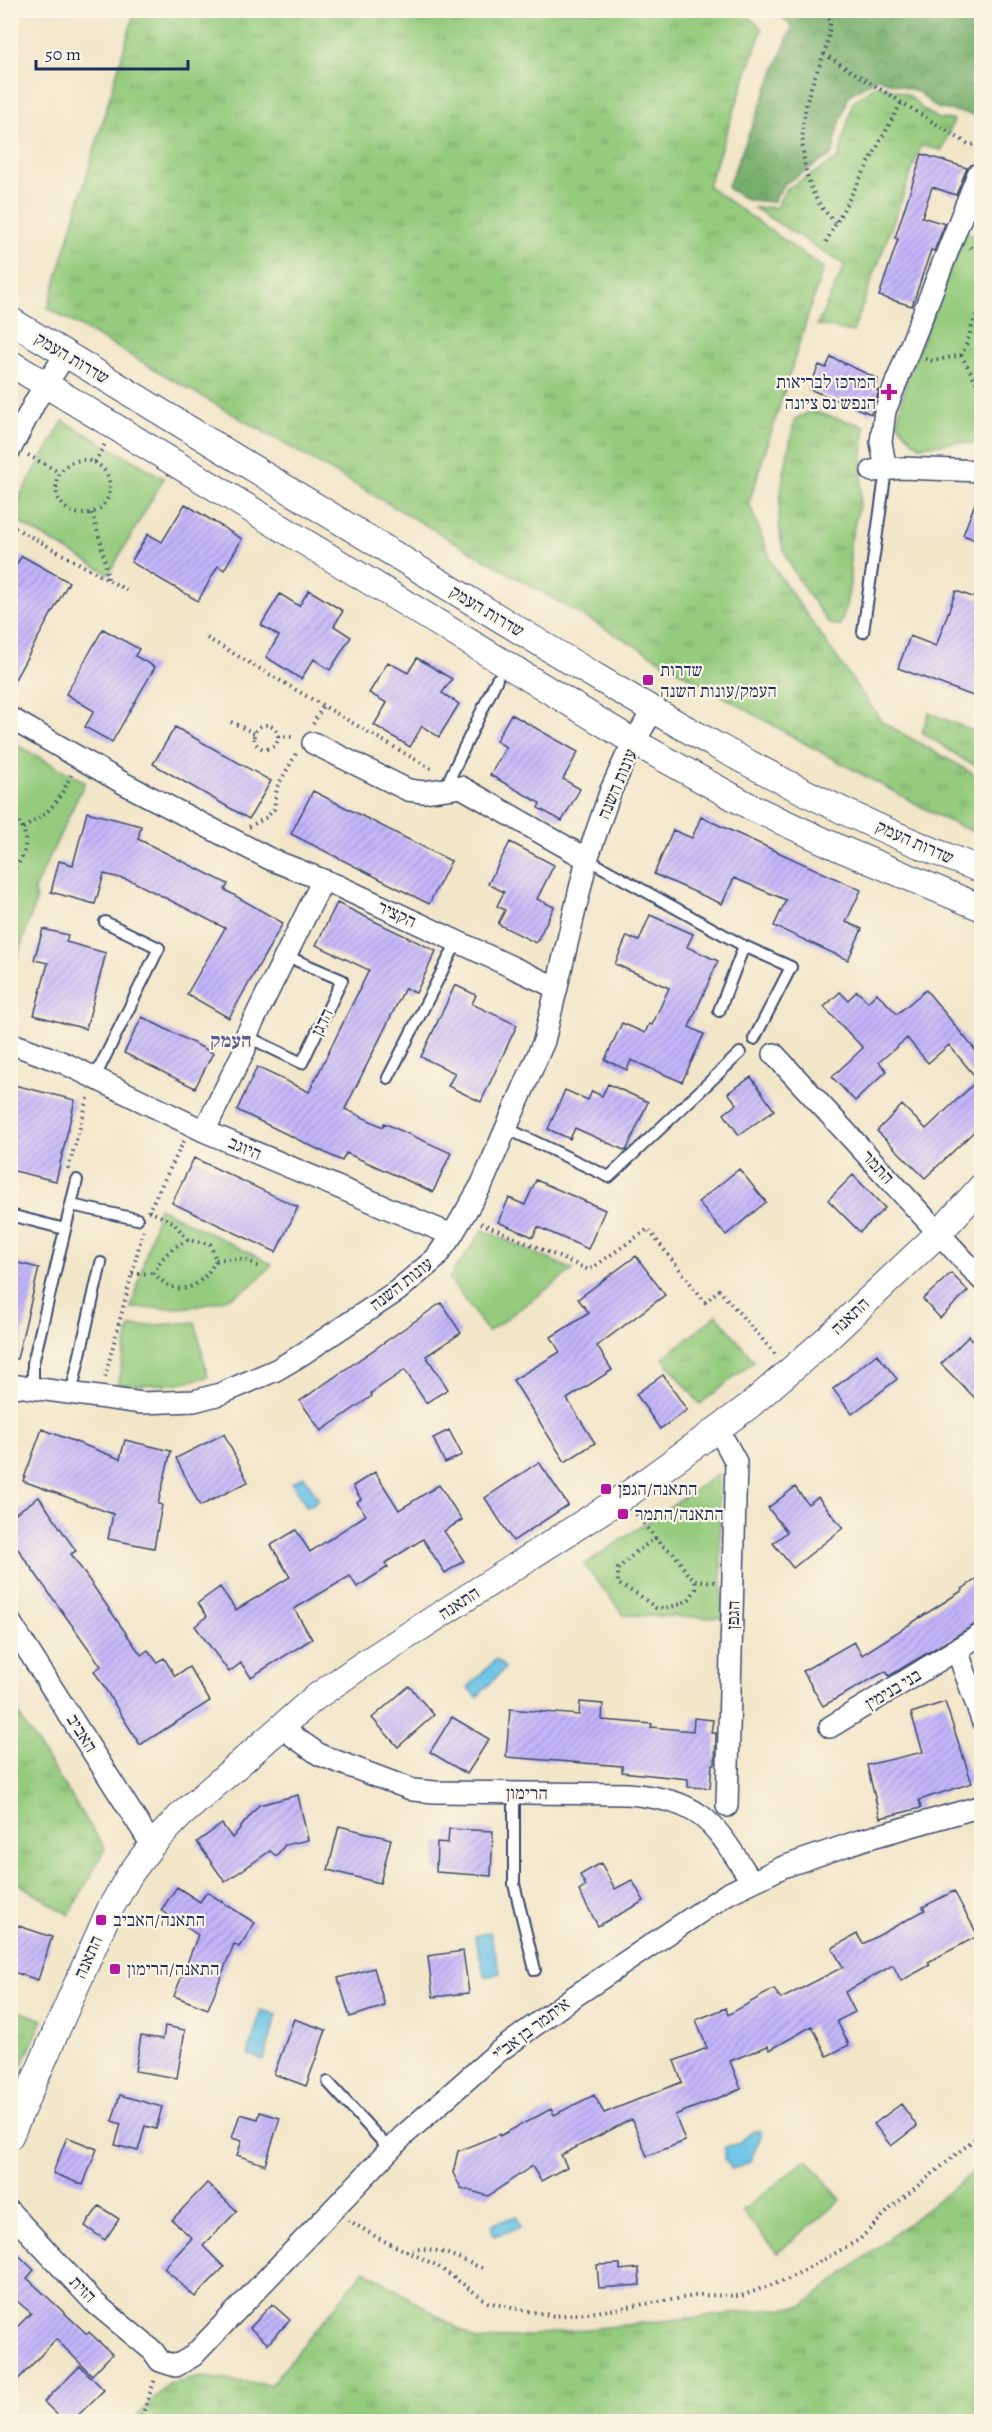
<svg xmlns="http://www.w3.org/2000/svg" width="992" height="2432" font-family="Alegreya,'Frank Ruhl Libre',serif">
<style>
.grass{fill:url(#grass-tufts);stroke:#587d6e;stroke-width:1.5}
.forest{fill:url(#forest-crowns);stroke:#496f65;stroke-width:1.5}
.park{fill:#94cb7d;stroke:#587d6e;stroke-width:1.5}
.water{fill:#69c3e7;stroke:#4279a2;stroke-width:1.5}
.building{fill:url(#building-hatch)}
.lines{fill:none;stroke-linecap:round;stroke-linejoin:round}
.service-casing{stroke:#3b4a6e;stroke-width:14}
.minor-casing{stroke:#3b4a6e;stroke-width:24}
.tertiary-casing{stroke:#3b4a6e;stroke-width:28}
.path{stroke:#3b4a6e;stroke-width:4;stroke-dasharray:1.5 4.5;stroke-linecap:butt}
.service{stroke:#fff;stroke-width:10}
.minor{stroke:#fff;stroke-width:21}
.tertiary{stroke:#fff;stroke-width:26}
.poi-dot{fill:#b5179e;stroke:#fcf5e5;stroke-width:2}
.labels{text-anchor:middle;stroke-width:4.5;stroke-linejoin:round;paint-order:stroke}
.street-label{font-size:18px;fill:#1b2f5e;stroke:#fcf5e5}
.poi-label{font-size:18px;fill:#1b2f5e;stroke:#fcf5e5;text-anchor:start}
.neighbourhood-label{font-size:20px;font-weight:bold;fill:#565e95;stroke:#fcf5e5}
</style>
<defs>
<pattern id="grass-tufts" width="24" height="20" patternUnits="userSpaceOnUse" patternTransform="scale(1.5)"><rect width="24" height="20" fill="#94cb7d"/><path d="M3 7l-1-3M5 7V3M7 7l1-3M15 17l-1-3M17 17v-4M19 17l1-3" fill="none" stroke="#78a56a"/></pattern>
<pattern id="forest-crowns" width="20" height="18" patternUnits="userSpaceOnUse" patternTransform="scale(1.5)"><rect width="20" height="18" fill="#77af6c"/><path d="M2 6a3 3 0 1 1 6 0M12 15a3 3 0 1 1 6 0" fill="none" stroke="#618f5c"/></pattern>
<pattern id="building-hatch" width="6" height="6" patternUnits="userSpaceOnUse" patternTransform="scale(1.5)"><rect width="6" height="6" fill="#c4b6fb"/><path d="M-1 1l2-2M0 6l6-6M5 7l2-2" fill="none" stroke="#9e94ce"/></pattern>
</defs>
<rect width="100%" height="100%" fill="#fcf5e5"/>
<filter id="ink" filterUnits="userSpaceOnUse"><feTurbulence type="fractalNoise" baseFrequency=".0167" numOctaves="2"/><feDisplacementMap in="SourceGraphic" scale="12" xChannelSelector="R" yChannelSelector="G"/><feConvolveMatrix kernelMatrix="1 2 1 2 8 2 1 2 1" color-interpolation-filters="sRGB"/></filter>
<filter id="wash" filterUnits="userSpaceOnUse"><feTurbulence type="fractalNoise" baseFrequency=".008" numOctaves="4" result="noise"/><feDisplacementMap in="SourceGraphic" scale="24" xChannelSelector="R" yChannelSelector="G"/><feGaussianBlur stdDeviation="1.35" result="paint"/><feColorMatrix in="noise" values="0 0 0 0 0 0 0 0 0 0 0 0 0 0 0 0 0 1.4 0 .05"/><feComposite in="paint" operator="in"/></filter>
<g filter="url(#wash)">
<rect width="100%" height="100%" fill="#f2e6c9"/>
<path class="grass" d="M135,11H743L762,29L708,186L823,268L749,503L774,568L882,722L981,778V835L946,820L806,744L48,308Z
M877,84L909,95L921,108L938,119L954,120L942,150L921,146L853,332L817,325L845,265L754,208L776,207L786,189L838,159L853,102Z
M811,411L865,426L860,502L850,543V585L845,611L840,625L829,624C812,599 790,573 782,544C773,510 788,453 795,419Z
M929,713L981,734V767L966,761L922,732Z
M717,1315L754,1361L700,1404L663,1358Z
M11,1703L105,1849L69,1915L11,1879Z
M11,2008L43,2020L11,2089Z
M981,2166V2421H131L169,2384L202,2377L270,2385L365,2270L478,2341L803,2306Z"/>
<path class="forest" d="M776,11H981V116L937,108L918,92L877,78L849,95L836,136L833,154L784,184L773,202L747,200L727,188L792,27Z"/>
<path class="park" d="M965,233L981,235V445L960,442L920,446L910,438L897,422L907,379Z
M63,421L164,478L109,574L11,518V512Z
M11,742L85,782L34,890L36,901L11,975Z
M159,1208L272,1264C266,1271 260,1279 253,1284C217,1311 172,1309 131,1308Z
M483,1230L573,1270L488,1332L449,1278Z
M195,1322L208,1377L173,1384L117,1385L130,1327Z
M718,1474L723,1618L624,1615L584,1565Z
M807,2159L841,2200L777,2253L742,2211Z"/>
<path class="water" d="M304,1476L319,1500L307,1507L292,1483Z
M496,1659L505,1668L477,1697L468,1688Z
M490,1932L500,1973L485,1977L475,1936Z
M261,2010L277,2015L264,2060L248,2055Z
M753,2131H760L761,2136L750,2161L732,2169L725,2159V2147L740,2142Z
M517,2216L521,2227L494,2236L491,2225Z"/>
<g id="blocks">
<path class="building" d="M922,154L967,168L956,195L932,187L922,217L945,224L934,251L931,250L912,306L879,296L898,239L895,238Z
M831,357L878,379L874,389L879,391L871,414L809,389L819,365L826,368Z
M980,490H981V542L963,535Z
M185,504L242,539L224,570L218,566L198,601L131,562L148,534L162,542Z
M22,556L69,582L10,688V574Z
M309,590L343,611L334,626L351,637L330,670L314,659L301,679L266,657L279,636L261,625L280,594L299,606Z
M956,591L981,600V699L898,668L910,636L936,646Z
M103,629L139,649L135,656L155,667L112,742L85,727L94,711L66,694Z
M417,658L452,679L442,693L459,704L439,737L422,726L410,747L374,725L387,703L369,693L388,662L408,673Z
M511,714L578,752L563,779L580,789L562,821L538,808L540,803L490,775L506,747L496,741Z
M175,727L271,781L249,819L153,764Z
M313,791L451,861L429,904L291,834Z
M87,812L141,826L138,839L228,884L225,890L283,923L229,1018L187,994L225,928L132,881L104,874L95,904L51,892L59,861L73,865Z
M701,817L861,890L846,922L862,929L848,960L774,926L786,900L734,878L722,904L654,874L673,830L692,838Z
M510,842L554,865L537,899L554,907L536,943L498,924L505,910L497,906L504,892L488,884Z
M337,903L436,951L416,993L405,988L345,1109L383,1127L384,1123L451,1153L433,1192L346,1153L342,1161L237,1110L257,1067L309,1092L369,970L316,945Z
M650,915L693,934L687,947L718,961L689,1027L704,1034L682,1082L631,1060L627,1070L605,1060L622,1023L645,1033L649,1024L652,1025L669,988L615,964L627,936L639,941Z
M43,929L68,935L66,942L106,953L86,1029L34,1015L48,963L34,960Z
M455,985L476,995L472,1004L517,1025L481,1102L448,1086L455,1073L421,1057Z
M926,990L981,1057V1125L925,1178L877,1131L902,1105L926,1129L978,1080L949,1045L928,1063L907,1038L879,1062L887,1071L855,1101L832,1077L863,1048L824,1007L840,992L848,1000L857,991L868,1002L877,993L897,1014Z
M142,1017L213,1053L195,1088L124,1053Z
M751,1077L774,1110L739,1135L724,1114L737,1104L728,1093Z
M10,1084L75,1100L56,1181L10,1170Z
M608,1084L648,1102L626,1151L575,1128L570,1139L548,1129L565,1090L588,1100L592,1091L602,1096Z
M194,1158L298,1207L276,1252L172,1203Z
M739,1169L766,1202L726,1235L698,1202Z
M853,1175L885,1208L860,1232L828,1200Z
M536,1180L605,1210L588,1249L538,1227L533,1237L498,1222L509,1198L525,1205Z
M636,1256L665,1295L597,1346L612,1370L567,1399L595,1443L565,1462L513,1380L560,1352L551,1337L589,1313L578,1299Z
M10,1261L39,1268L17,1359L10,1358Z
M951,1273L968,1291L940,1318L923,1299Z
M441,1303L461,1333L426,1356L448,1389L426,1403L405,1370L371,1393L372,1396L321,1431L300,1401Z
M969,1336L981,1348V1404L941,1364Z
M877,1354L897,1379L852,1414L833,1389Z
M663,1375L687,1410L660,1429L636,1394Z
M42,1429L120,1459L125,1440L171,1451L158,1504L162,1505L154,1548L108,1539L113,1514L23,1481Z
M449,1430L462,1455L445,1463L433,1438Z
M224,1434L248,1482L200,1506L176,1458Z
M539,1462L568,1505L513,1541L485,1498Z
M375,1472L399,1510L439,1485L462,1520L444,1531L464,1561L445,1573L423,1539L385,1563L388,1567L357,1587L350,1576L294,1609L312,1639L251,1677L241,1663L229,1672L195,1626L207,1616L198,1603L220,1587L236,1610L290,1577L271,1545L296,1530L310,1552L366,1515L357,1502L361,1499L353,1486Z
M795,1487L808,1504L818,1497L843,1528L793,1568L773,1543L787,1532L768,1508Z
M39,1497L76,1551L71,1554L141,1655L148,1650L157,1662L164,1658L175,1676L189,1667L210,1701L140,1745L94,1671L101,1666L10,1538V1517Z
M981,1576V1621L889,1676L886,1671L823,1706L803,1671L854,1642L862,1655L963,1590L962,1589Z
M409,1686L434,1715L398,1747L372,1718Z
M580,1702L603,1704L602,1720L652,1724L651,1727L693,1731L694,1718L713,1720L711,1733H716L715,1764H712L710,1788L688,1787V1779L622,1772V1766L506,1757L510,1709L579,1715Z
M945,1702L972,1783L919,1800L921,1808L880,1818L867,1765L923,1752L911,1713Z
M452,1717L489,1739L467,1774L430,1752Z
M298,1795L308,1840L285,1845L276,1856L270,1851L225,1882L197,1842L222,1824L232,1838L259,1805Z
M339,1826L391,1839L380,1883L328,1870Z
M449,1829L493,1831L491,1876L436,1872L437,1842L448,1843Z
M601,1863L615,1889L632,1880L644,1901L598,1926L579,1891L586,1886L580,1875Z
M177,1887L200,1902L207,1892L255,1923L239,1947L234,1944L208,2009L174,1996L198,1935L161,1910Z
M954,1891L978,1936L928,1962L930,1965L901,1981L893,1965L845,1992L855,2012L837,2021L849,2045L827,2056L812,2026L770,2050L768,2046L730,2061L741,2089L675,2115L685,2141L647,2156L632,2119L561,2155L567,2167L541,2181L532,2166L488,2196L461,2188L453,2173L458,2151L500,2134V2136L551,2109L554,2115L594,2095L604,2113L682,2082L674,2061L707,2048L696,2020L726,2008L728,2015L774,1989L781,1999L843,1967L832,1948L857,1934L863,1944L925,1910L923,1907Z
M10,1923L52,1937L38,1980L10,1971Z
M463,1951L469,1993L433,1997L428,1956Z
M374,1968L385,2006L350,2017L338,1978Z
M294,2019L326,2030L306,2086L274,2074Z
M165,2026L185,2030L177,2078L135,2071L141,2036L163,2039Z
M120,2095L162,2107L156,2129L145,2126L138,2151L115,2145L121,2124L112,2121Z
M901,2104L917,2126L891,2146L874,2124Z
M260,2112L280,2118L265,2165L237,2155L242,2141L232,2138L240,2114L258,2119Z
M67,2137L97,2149L83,2185L53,2173Z
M207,2183L237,2211L203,2246L224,2267L195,2297L164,2268L192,2238L172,2220Z
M99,2206L119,2219L105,2240L85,2226Z
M10,2247L34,2270L27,2278L87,2334L89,2332L112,2354L92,2375L56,2339L10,2388V2334L31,2313L10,2295Z
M620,2264V2270L639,2268L640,2285L599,2288L597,2265Z
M272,2304L290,2320L268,2344L250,2328Z
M80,2366L104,2390L72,2421H64L44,2402Z"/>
</g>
</g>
<g filter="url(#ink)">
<use href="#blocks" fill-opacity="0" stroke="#3b4a6e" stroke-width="1.5"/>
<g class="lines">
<g class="service-casing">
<path id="service" d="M863,632L886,470
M445,788L497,679
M587,859L744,946L791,967L754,1039
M719,1011L744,946
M246,1036L302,1063L342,980L286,956
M95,1077L159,948L105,922
M388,1078L457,942
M506,1128L609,1177L740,1053
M71,1205L137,1219
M10,1215L65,1229
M33,1388V1363L77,1180
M71,1394L101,1263
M514,1793V1884L535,1970
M328,2082L390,2150"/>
</g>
<g class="minor-casing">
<path id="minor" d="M10,450L36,400L66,354
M886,470L881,442L885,411L978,174
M872,471L901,468L982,471
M10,718L123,783L270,859L338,886L557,988
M313,743L408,790L423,792L461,787L587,859
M10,1043L64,1063L204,1131L452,1235
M774,1054L982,1280
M204,1131L245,1049L246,1036L323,880
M10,1385L142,1403L194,1401L220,1394L276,1370L298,1357L397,1291L435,1259L452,1235L482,1184L544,1041L587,859L611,790L626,757L652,711
M718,1429L736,1462L727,1806
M10,1622L152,1845
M957,1650L982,1720
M280,1727L320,1755L413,1790L435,1792L628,1794C704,1801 713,1822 752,1882
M830,1727L982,1634
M10,2212L95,2303L153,2351L160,2361L176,2366L193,2356L403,2136L498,2052L572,1998L727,1894L783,1867L862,1840L982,1806"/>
</g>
<g class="tertiary-casing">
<path id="tertiary" d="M10,320C164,414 317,507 471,601C635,701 800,802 982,870
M10,363L634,742L751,807L839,848L982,908
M10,2136L110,1909L130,1874L152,1845L180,1816L313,1699L362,1665L631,1492L749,1406L830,1336L939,1233L982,1186"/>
</g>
<path class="path" d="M820,10L830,20C830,48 818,65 810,90C799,126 799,169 818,202C823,210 830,217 836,223
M824,54L968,144L982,146
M826,242L901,103
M970,247L982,254
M961,355L982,392
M925,359L933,361L961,355C970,341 971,318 982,308
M28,455L59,472
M56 487a27 27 0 1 1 54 0a27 27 0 1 1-54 0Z
M95,462L105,444
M92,513L101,543L108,579
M10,525L128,591
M207,638L435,771
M231,722L254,733
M313,724L323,706
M254 737a12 12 0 1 1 24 0a12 12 0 1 1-24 0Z
M278,736L295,737
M10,814C33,830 28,857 10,873
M249,827L267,817L274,809L277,787L296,754
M23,828C50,813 58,803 71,775
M68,1169L89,1095
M149,1211L173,1222L188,1240L210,1244L216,1260C201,1288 178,1301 154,1273C162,1256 171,1248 188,1240
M148,1212L184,1141
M481,1223L589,1270L648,1229L705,1302L719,1290L775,1354
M216,1260C234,1258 247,1257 261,1269
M132,1274L154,1273
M105,1377L143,1231
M636,1514L661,1545L673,1552L687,1573L695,1580L715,1582
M656,1538L636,1552L618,1569V1584L639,1595L656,1608H667L681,1604L689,1599L696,1589L695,1580
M348,2220L378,2238L436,2265L488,2302L512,2308L555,2316L597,2312L701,2295L741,2296L788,2279L859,2240L891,2208L982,2133
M406,2251C436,2244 456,2258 484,2269
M140,2422L155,2379"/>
<use href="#service" class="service"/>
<use href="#minor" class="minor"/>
<use href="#tertiary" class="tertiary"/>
</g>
</g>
<g class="poi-dot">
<path d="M886 383h6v6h6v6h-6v6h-6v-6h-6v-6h6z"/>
<rect x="642" y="674" width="12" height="12" rx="3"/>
<rect x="600" y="1483" width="12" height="12" rx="3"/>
<rect x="617" y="1508" width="12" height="12" rx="3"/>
<rect x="95" y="1914" width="12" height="12" rx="3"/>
<rect x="109" y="1963" width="12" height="12" rx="3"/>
</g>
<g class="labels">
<g class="street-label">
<text transform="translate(72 358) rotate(31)" y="6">שדרות העמק</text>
<text transform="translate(487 611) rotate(31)" y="6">שדרות העמק</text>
<text transform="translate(617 784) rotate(-67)" y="6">עונות השנה</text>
<text transform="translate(915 842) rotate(24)" y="6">שדרות העמק</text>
<text transform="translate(397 914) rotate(25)" y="6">הקציר</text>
<text transform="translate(322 1022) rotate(-64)" y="6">הדגן</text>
<text transform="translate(245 1148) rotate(23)" y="6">היוגב</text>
<text transform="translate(878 1167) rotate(47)" y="6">התמר</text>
<text transform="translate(401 1284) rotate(-38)" y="6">עונות השנה</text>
<text transform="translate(850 1316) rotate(-43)" y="6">התאנה</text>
<text transform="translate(459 1603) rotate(-33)" y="6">התאנה</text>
<text transform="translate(733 1615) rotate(-88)" y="6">הגפן</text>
<text transform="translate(893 1689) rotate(-31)" y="6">בני בנימין</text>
<text transform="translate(82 1733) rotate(58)" y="6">האביב</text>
<text transform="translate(527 1793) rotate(1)" y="6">הרימון</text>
<text transform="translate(88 1957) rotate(-66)" y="6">התאנה</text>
<text transform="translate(531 2029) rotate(-37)" y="6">איתמר בן אב"י</text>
<text transform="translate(83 2289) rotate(46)" y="6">הזית</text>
</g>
<g class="poi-label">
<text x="876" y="388" text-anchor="end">המרכז לבריאות<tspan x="876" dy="21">הנפש נס ציונה</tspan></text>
<text x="660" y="676">שדרות<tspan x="660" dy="21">העמק/עונות השנה</tspan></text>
<text x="618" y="1495">התאנה/הגפן</text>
<text x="635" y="1520">התאנה/התמר</text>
<text x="113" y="1926">התאנה/האביב</text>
<text x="127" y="1975">התאנה/הרימון</text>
</g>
<g class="neighbourhood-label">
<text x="231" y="1047">העמק</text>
</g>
</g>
<rect width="992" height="2432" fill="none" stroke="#fcf5e5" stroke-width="36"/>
<path d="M36 60v9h152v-9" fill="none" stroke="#1b2f5e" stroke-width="3"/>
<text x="45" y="60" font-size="18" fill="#1b2f5e" stroke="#fcf5e5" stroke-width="4.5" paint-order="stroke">50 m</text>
</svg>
